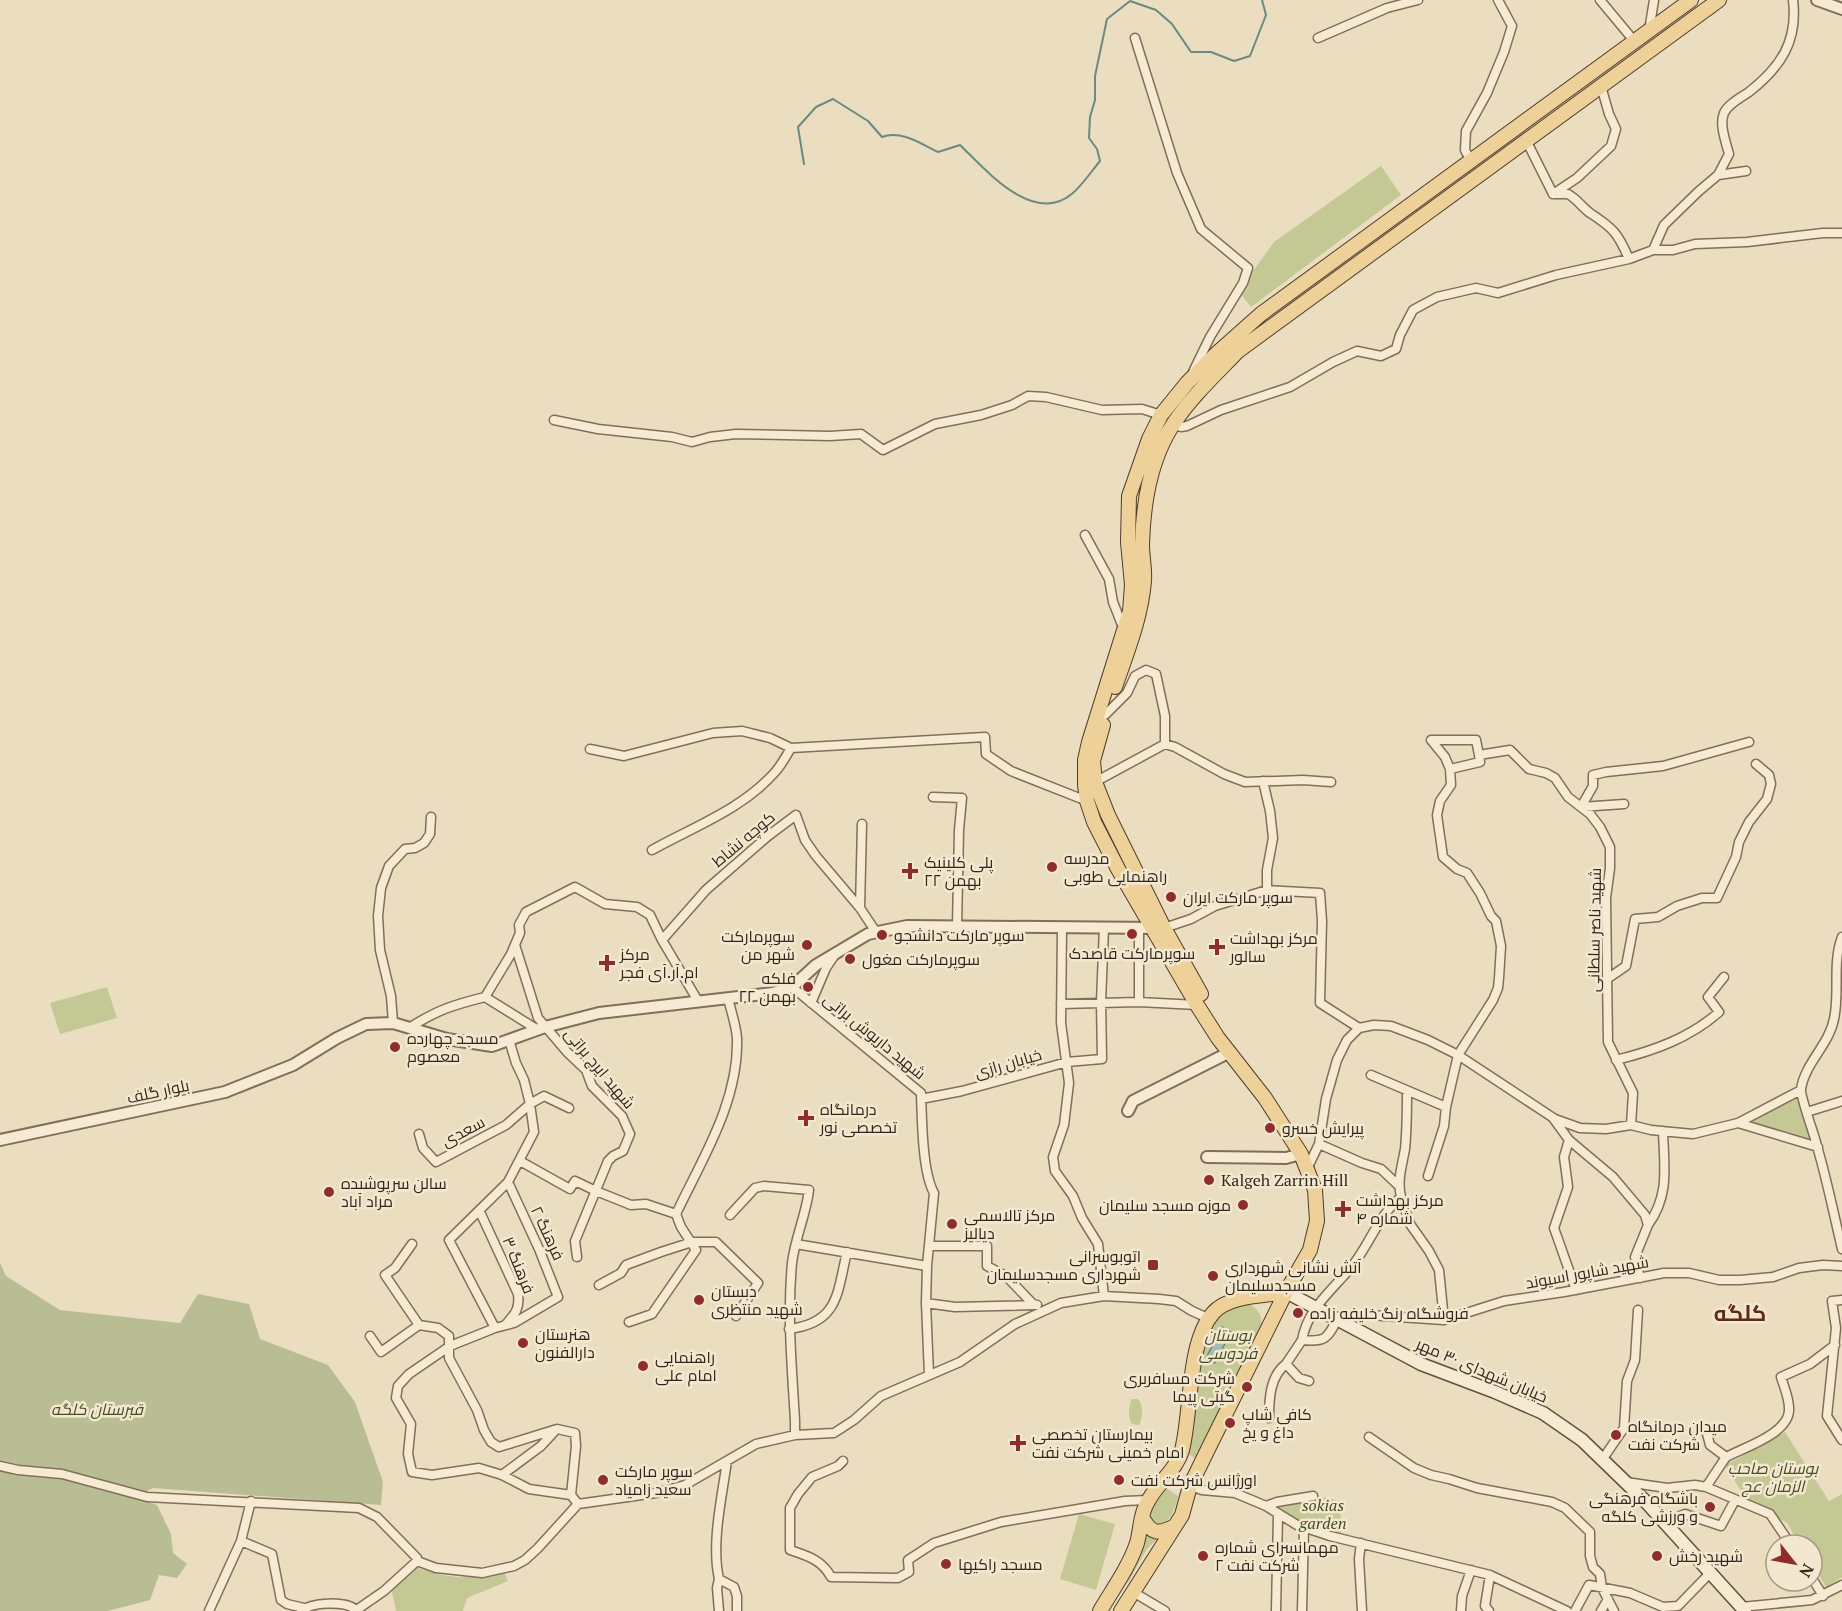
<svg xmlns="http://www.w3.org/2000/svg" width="1842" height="1611" font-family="'PT Serif',Cairo,serif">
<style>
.green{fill:#c3c894}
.cemetery{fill:#b9bd94}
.water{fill:#a2bdb5;stroke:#6a8a82;stroke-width:1.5}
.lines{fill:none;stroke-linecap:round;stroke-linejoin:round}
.stream{stroke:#6a8a82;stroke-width:2}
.minor-casing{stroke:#836e59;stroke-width:11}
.tertiary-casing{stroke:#836e59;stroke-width:14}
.secondary-casing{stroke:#64503c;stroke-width:15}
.primary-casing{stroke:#503d2d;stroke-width:16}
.minor{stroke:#f6ebd2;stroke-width:8}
.tertiary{stroke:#f6ebd2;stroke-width:10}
.secondary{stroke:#f6ebd2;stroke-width:12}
.primary{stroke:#edd198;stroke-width:14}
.poi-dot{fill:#8e2c2e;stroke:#f3e8cf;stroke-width:2}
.labels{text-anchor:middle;stroke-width:5;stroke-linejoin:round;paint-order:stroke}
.street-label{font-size:16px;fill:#33271c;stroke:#f3e8cf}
.poi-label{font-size:16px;fill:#33271c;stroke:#f3e8cf;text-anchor:start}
.park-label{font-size:16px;font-style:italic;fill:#444e24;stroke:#f3e8cf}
.district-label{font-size:22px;font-weight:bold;fill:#5d2a1e;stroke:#f3e8cf}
</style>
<rect width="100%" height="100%" fill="#ebddc0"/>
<path class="green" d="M1381,166L1401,195L1251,307L1240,293L1248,278L1274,242Z
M107,987L117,1018L60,1034L50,1003Z
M1798,1097L1812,1141L1747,1122Z
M1250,1304C1259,1310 1261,1315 1262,1325L1195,1458L1186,1453L1205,1339L1218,1316L1234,1305Z
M1132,1399H1137C1144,1404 1143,1417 1139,1425L1132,1424C1128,1418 1128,1406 1132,1399Z
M1785,1432L1829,1501L1842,1494V1577L1826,1587L1812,1564V1545H1800L1787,1523L1747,1501L1725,1465Z
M1166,1488L1178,1496C1177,1504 1170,1523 1160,1525C1159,1526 1151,1524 1150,1523L1148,1510L1162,1489Z
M1323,1497L1340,1501L1341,1536L1299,1523L1273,1507Z
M1079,1514L1115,1524L1096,1590L1060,1579Z
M1145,1533L1156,1540L1147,1549L1126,1586Z
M415,1567C450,1580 468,1579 504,1572L508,1581L467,1598L463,1611H396L391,1588Z"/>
<path class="cemetery" d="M0,1263L6,1276L60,1310L180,1323L198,1294L249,1304L260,1339L328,1365L355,1402L383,1482L381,1505L153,1488L141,1494L139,1499L157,1505L171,1534L173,1553L187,1564L177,1578L159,1575L150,1600L108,1611H0Z"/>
<path class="water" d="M1222,1327L1231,1332L1215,1363L1206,1358Z"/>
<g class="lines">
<path class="stream" d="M804,164L798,127L816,107L833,99L868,121L882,137C902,130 921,144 938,152L960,145C986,170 1034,227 1073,193C1083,184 1091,172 1100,161L1097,149L1089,138L1090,117L1095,100V76L1107,19L1130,1L1156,10L1172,24L1191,52H1211L1234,61L1250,56L1266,15L1262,0"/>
<g class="minor-casing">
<path id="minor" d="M1600,0L1635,42
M1649,31L1654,0
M1135,38L1177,173L1201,229L1248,268L1243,283L1210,337L1193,372
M1318,38L1387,8L1418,0
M1526,140L1553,194
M1471,161L1465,150L1466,131L1487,93L1504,52L1512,26L1498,0
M1718,175L1746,171
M1553,194L1577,178L1611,146L1616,129L1609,114L1601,86
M1553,194H1568C1577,199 1582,207 1590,213C1613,228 1618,233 1629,259
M1653,250H1673L1695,244L1747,242L1823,233H1842
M554,420L598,429L672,437L692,442L710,437L736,434L830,436L861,434L883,450L935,424L981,415L1012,405L1028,396L1046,397L1102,410L1142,409L1161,415
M1174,424L1181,427L1187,426L1221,410L1290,387L1333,362L1357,351L1381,356L1396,349L1400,335L1413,310L1437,297L1476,288L1498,293L1556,275L1629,259L1653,250L1664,225L1699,191L1718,175L1729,154C1726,142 1719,125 1724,113C1728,104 1742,97 1749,92C1781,67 1798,41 1793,0
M1085,535L1109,579L1113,602L1124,630
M1105,715L1127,693L1135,676L1146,670L1156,674L1165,716V744
M590,749L624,756L713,733L742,731L770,738L791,748L985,737L986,754L1011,771L1087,801
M1450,769L1445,757L1431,740H1476L1479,755
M1263,781L1270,811L1273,838L1267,870V890
M1095,782L1165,744L1175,747L1224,774L1245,782L1303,780L1331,782
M933,797L962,798L959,830L957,927
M1624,804L1581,807L1593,786V775L1606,772L1663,766L1749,742
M652,850C695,826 743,809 776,771C782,764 786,756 791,748
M860,908L862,824
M1062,928L1061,1023L1069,1083L1064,1125L1053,1157L1055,1171L1073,1196L1082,1218L1098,1244L1104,1296
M1164,928L1191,919L1215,906L1267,890L1320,893L1322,921L1320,1003L1359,1028
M1842,937C1832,964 1840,992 1834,1019C1829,1045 1805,1063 1801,1089C1800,1097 1815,1136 1817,1146C1827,1180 1834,1215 1842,1249
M662,940L706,890L768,836L796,815L805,840L816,856L860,908L876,932
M515,945L538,1018L567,1052L586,1070L592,1086L622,1116L630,1134L623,1151L613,1156L608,1161L575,1241L577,1257
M1607,979L1626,966L1635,919L1658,917L1677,906L1702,898H1717L1736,857L1739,842L1749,822L1767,799L1771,784L1769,775L1756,764
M792,987L921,1093C922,1118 922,1172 934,1193L927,1266L926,1303L929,1375
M485,997L511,954L520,933L519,925L526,912L575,887L605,904L637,907L650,915L662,940L698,1001
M1139,1002V929
M811,1003L826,968L834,956
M1061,1004L1139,1002L1197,1005
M393,1023L391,996L380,950L378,916L381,888L389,866L405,849L415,848L424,843L430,834L431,817
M409,1028C437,1010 453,1005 485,997L538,1030
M1616,1060C1653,1051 1690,1038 1719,1012L1708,997L1724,977
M1371,1075L1446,1107
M921,1099L962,1091L1067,1062L1102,1059L1101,1002L1104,927
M1807,1112L1842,1101
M1553,1118L1569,1140L1613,1177L1645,1215L1648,1225L1635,1257L1640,1278
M1738,1123L1818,1147
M419,1134L423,1148L436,1162L506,1125L530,1104L544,1096L569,1108
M1569,1140L1564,1157L1568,1187L1554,1228L1576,1290
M1319,1144L1362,1163L1381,1169L1398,1185
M520,1161L570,1189L575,1181L596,1191L631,1205L646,1204L676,1214
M1307,1169L1319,1144L1326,1099L1337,1060L1347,1040L1359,1028L1374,1025L1391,1026L1428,1040L1458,1055L1555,1119L1580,1128L1606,1129L1631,1125L1651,1130L1693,1134L1738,1123L1801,1090
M1428,1176L1444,1126L1446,1107L1458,1055L1493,1000L1498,988L1499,978L1501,946L1496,921L1491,916L1480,893L1467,873L1457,869L1443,857L1437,815L1440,801L1451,785L1450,769L1480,762L1479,755L1510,750L1529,769L1546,773L1555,778L1568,797L1590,814L1600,827L1610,847V868L1606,898L1608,1042L1633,1093L1631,1125
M508,1182L539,1249L558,1297L514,1323L495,1328L450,1346L409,1374L398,1386L396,1398L411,1424L408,1454L412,1472L432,1475L479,1468L502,1475L529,1489L571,1495
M1401,1197L1410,1224L1429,1251L1439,1270L1444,1320
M480,1212L518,1294C520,1309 515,1314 506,1324
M730,1215L755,1188L764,1186L809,1190C806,1215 795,1238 792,1263C787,1316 792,1368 795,1421V1435
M1648,1225C1670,1195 1664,1166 1663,1131
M412,1244L395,1268L385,1275L419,1325
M796,1244L927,1266
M930,1246H987V1266L1006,1276L1033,1304L1037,1305
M599,1285L621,1273L626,1265L661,1252L692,1242H716L758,1283L736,1316
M1842,1300L1832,1301L1836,1328L1827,1416L1842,1440
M926,1303L955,1307L1036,1305
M629,1322L652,1314L696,1250L681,1227L676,1214C702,1159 739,1102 737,1038C736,1025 731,1011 728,998
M495,1328L449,1240L508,1182L534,1132L530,1104L524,1080L516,1063L509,1040
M789,1329C839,1323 837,1293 847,1252
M370,1336L381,1352L419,1325L438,1328L449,1336V1358L477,1410L484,1430L491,1442L499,1447L557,1429L575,1433L576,1446L571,1495L578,1504
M1302,1340C1308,1307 1333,1290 1353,1265C1370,1243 1379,1215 1401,1197C1397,1180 1402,1166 1405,1149C1407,1129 1407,1110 1407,1091
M1286,1364L1302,1340C1326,1342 1327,1339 1338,1318L1368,1315L1444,1320L1504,1301L1564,1292L1664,1273H1689L1719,1280H1740L1773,1277L1799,1268L1823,1265L1842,1266
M1269,1418C1269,1399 1270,1376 1286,1364L1299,1378L1309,1381
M1369,1437L1414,1468L1431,1475L1449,1479L1477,1488L1552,1502L1565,1508L1590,1532V1556L1593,1567L1600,1574L1602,1588L1614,1611
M1726,1457C1745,1447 1791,1433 1789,1408C1789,1398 1784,1387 1781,1377L1810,1364L1835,1345
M1602,1460L1624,1428L1627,1381L1635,1360L1638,1310
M727,1461C722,1497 711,1543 719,1579L734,1587L737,1596V1611
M843,1461L838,1466L812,1477L798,1494L790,1508V1550C808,1556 822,1560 831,1577L898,1578L909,1572L908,1560L934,1543L1001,1522L1125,1501L1148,1500
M0,1466L18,1470L62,1474L147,1497L359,1508L377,1517L417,1558V1561L436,1568L482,1573L514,1566L525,1560L538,1548L578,1504L656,1493L685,1485L756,1444L795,1435L834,1433L854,1420L881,1396L960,1362L1015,1324L1061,1303L1104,1296L1159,1299L1176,1301L1192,1311L1210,1319
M502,1475L541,1446L554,1432
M1626,1482L1667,1488L1695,1485L1706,1487L1770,1514L1791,1545
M1190,1486L1202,1490L1235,1493L1266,1506L1297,1525L1330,1536L1490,1575L1567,1611
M1706,1487L1726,1457L1710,1445L1706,1430
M1266,1506L1277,1502L1313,1496
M1665,1522L1685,1514L1721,1526L1735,1500
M241,1541L272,1554L281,1600L287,1604L304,1608
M1361,1543L1359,1559L1362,1611
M1812,1578L1823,1596
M1133,1592L1165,1611
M1741,1607L1812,1600L1842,1585
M209,1611L241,1541L251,1501
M301,1611C312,1602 344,1601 355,1609
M355,1611L384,1591L417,1561
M719,1611L717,1588L719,1579
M1276,1611L1278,1514
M1302,1611L1304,1528
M1461,1611L1462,1596L1471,1570
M1489,1611L1485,1606L1490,1575
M1575,1611L1589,1585L1630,1593L1663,1607L1678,1606L1711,1572
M1601,1611L1608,1599"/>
</g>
<g class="tertiary-casing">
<path id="tertiary" d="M1817,0L1842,9
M1128,1111L1133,1101L1230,1052
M0,1140L225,1092L293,1065L337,1038L366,1024L393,1023L447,1039L492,1046L545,1027L599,1013L773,993L792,987L816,965L868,934L907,926L1158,928
M1207,1157L1286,1158L1301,1154"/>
</g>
<g class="secondary-casing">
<path id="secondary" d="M1286,1292L1421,1364L1495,1392L1543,1413L1582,1440L1647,1503L1745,1611"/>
</g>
<g class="primary-casing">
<path id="primary" d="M1115,687C1127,652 1141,618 1144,581C1145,569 1142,557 1142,545C1143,504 1151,457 1174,423C1192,396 1216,374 1238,351L1719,0
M1103,725L1093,761L1095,782L1108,815L1164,928L1201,994
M1142,1517C1151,1534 1158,1535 1175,1526
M1100,1611C1113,1589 1129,1567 1137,1543C1141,1529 1140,1515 1147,1503C1156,1484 1176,1471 1182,1450C1192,1411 1187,1343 1213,1313C1229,1295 1264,1296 1286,1292
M1121,1611L1182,1515L1190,1486L1211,1443L1286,1292L1310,1250L1317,1221L1315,1190L1301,1154L1265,1098L1218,1038L1197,1005L1118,869L1094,822L1087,801L1085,785V760L1089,742L1130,611L1132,585L1128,542L1129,496L1149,439L1161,415L1187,383L1216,354L1261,314L1691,0"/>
</g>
<use href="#minor" class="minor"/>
<use href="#tertiary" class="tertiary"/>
<use href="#secondary" class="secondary"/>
<use href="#primary" class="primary"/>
</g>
<g class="poi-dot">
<circle cx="1052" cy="867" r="6"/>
<path d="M907 862h6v6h6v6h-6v6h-6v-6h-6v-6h6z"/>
<circle cx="1171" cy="897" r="6"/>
<circle cx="1132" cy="934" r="6"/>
<circle cx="882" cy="935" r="6"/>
<circle cx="807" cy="945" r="6"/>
<path d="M1214 938h6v6h6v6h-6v6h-6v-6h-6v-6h6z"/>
<circle cx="850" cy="959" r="6"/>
<path d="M604 954h6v6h6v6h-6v6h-6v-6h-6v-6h6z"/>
<circle cx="808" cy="987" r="6"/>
<circle cx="395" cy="1047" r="6"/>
<path d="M803 1109h6v6h6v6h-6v6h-6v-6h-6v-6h6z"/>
<circle cx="1270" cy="1128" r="6"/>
<circle cx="1209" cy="1180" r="6"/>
<circle cx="329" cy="1192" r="6"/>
<circle cx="1243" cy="1205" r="6"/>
<path d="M1340 1200h6v6h6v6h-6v6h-6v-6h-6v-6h6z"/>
<circle cx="952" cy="1224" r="6"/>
<rect x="1147" y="1259" width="12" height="12" rx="3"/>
<circle cx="1213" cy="1276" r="6"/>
<circle cx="699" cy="1300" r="6"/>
<circle cx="1298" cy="1313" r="6"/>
<circle cx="523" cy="1343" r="6"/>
<circle cx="643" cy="1366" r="6"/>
<circle cx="1247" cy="1387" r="6"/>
<circle cx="1230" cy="1423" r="6"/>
<circle cx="1616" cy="1435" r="6"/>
<path d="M1015 1434h6v6h6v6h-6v6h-6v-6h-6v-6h6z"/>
<circle cx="603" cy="1480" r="6"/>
<circle cx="1119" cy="1480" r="6"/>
<circle cx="1710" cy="1507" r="6"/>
<circle cx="1203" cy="1556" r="6"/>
<circle cx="1657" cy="1556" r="6"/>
<circle cx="946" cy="1564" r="6"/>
</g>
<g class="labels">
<g class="street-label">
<text transform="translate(743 839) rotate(-40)" y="6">کوچه نشاط</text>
<text transform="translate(1594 930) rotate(-89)" y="6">شهید ناصر سلطانی</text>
<text transform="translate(875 1036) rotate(39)" y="6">شهید داریوش براتی</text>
<text transform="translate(1008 1063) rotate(-16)" y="6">خیابان رازی</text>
<text transform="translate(600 1068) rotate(50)" y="6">شهید ایرج براتی</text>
<text transform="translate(158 1091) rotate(-12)" y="6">بلوار گلف</text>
<text transform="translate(463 1131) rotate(-28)" y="6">سعدی</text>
<text transform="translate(548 1233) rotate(65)" y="6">فرهنگ ۲</text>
<text transform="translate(519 1265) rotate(68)" y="6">فرهنگ ۳</text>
<text transform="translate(1587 1272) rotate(-10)" y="6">شهید شاپور اسیوند</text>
<text transform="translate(1482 1370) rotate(23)" y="6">خیابان شهدای ۳۰ مهر</text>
</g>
<g class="poi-label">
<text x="1064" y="864">مدرسه<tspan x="1064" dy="18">راهنمایی طوبی</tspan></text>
<text x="924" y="868">پلی کلینیک<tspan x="924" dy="18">۲۲ بهمن</tspan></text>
<text x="1183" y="903">سوپر مارکت ایران</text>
<text x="894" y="941">سوپر مارکت دانشجو</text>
<text x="795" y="942" text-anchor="end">سوپرمارکت<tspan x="795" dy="18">شهر من</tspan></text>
<text x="1230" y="944">مرکز بهداشت<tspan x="1230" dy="18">سالور</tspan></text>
<text x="1132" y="959" text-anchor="middle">سوپرمارکت قاصدک</text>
<text x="620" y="960">مرکز<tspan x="620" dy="18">ام.آر.آی فجر</tspan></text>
<text x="862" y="965">سوپرمارکت مغول</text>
<text x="796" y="984" text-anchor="end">فلکه<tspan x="796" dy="18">۲۲ بهمن</tspan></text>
<text x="407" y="1044">مسجد چهارده<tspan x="407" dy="18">معصوم</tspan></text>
<text x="820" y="1115">درمانگاه<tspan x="820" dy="18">تخصصی نور</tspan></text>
<text x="1282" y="1134">پیرایش خسرو</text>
<text x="1221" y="1186">Kalgeh Zarrin Hill</text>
<text x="341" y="1189">سالن سرپوشیده<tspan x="341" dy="18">مراد آباد</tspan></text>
<text x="1356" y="1206">مرکز بهداشت<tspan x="1356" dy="18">شماره ۴</tspan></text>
<text x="1231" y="1211" text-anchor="end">موزه مسجد سلیمان</text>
<text x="964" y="1221">مرکز تالاسمی<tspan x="964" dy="18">دیالیز</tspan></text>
<text x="1141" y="1262" text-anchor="end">اتوبوسرانی<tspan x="1141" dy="18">شهرداری مسجدسلیمان</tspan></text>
<text x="1225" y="1273">آتش نشانی شهرداری<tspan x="1225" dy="18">مسجدسلیمان</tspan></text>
<text x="711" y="1297">دبستان<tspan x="711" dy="18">شهید منتظری</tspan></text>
<text x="1310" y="1319">فروشگاه رنگ خلیفه زاده</text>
<text x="535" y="1340">هنرستان<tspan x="535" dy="18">دارالفنون</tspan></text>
<text x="655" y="1363">راهنمایی<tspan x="655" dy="18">امام علی</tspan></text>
<text x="1235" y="1384" text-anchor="end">شرکت مسافربری<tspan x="1235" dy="18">گیتی پیما</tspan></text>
<text x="1242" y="1420">کافی شاپ<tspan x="1242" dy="18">داغ و یخ</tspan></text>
<text x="1628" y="1432">میدان درمانگاه<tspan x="1628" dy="18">شرکت نفت</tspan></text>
<text x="1032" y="1440">بیمارستان تخصصی<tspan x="1032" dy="18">امام خمینی شرکت نفت</tspan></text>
<text x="615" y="1477">سوپر مارکت<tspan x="615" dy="18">سعید زامیاد</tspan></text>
<text x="1131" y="1486">اورژانس شرکت نفت</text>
<text x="1698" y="1504" text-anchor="end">باشگاه فرهنگی<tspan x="1698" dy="18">و ورزشی کلگه</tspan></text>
<text x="1215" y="1553">مهمانسرای شماره<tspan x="1215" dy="18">۲ شرکت نفت</tspan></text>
<text x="1669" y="1562">شهید رخش</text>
<text x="958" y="1570">مسجد راکیها</text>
</g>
<g class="park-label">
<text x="1228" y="1341">بوستان<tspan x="1228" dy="18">فردوسی</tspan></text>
<text x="97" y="1415">قبرستان کلگه</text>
<text x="1773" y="1474">بوستان صاحب<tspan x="1773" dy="18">الزمان عج</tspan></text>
<text x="1323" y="1511">sokias<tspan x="1323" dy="18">garden</tspan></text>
</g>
<g class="district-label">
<text x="1740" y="1321">کلگه</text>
</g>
</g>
<g transform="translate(1794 1563) rotate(121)"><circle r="28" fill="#f3e8cf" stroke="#a69b87" stroke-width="1.5"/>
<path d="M0-4.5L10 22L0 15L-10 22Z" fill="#8e2c2e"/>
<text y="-9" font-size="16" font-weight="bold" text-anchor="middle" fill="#33271c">N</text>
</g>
</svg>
